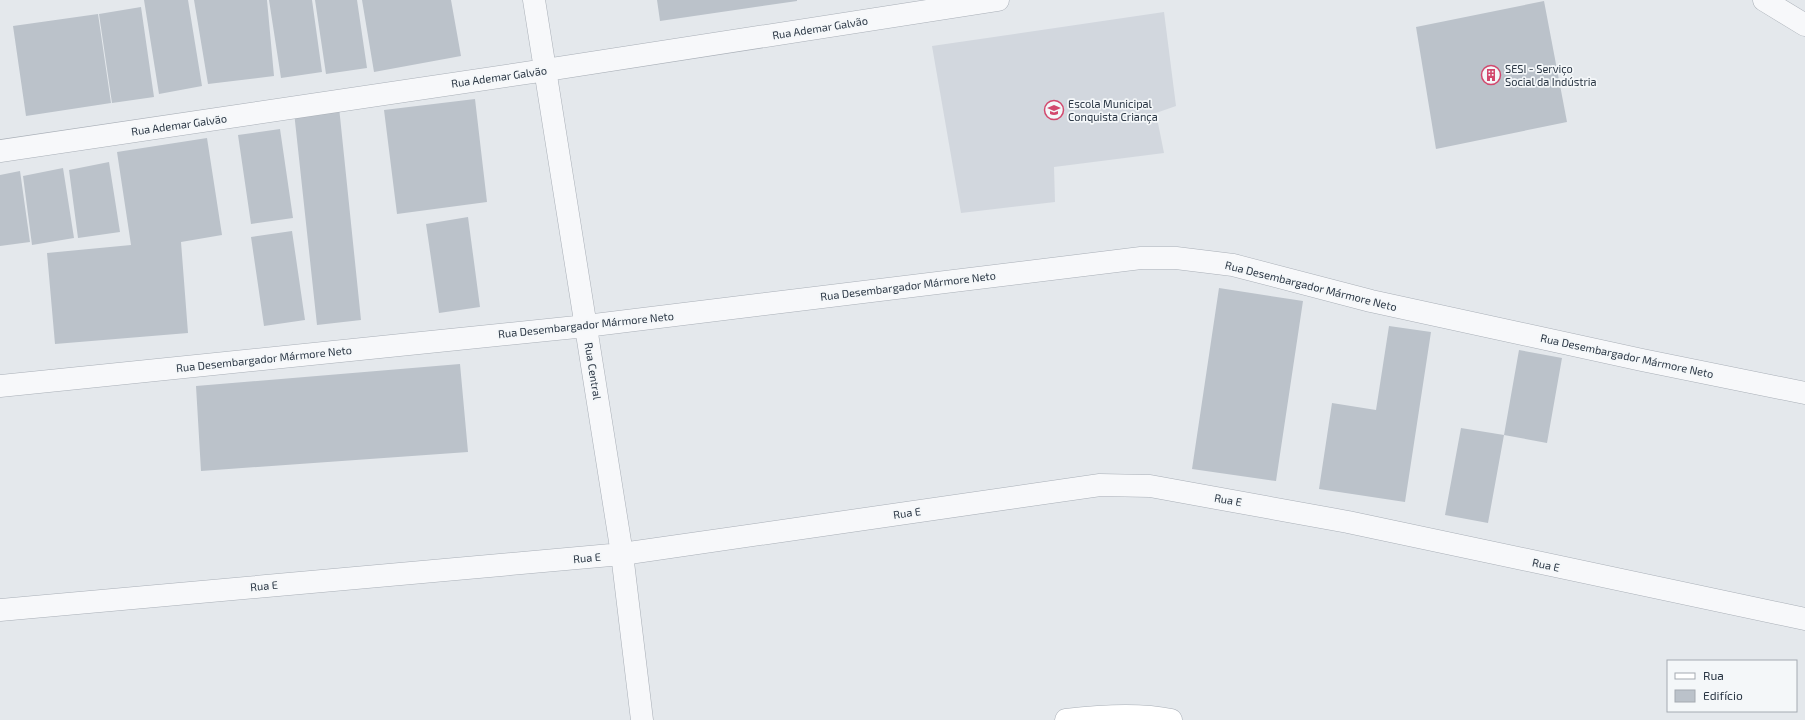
<svg xmlns="http://www.w3.org/2000/svg" width="1805" height="720" font-family="'Exo 2',sans-serif">
<style>
.built{fill:#d2d7de}
.building{fill:#bbc2ca}
.lines{fill:none;stroke-linecap:round;stroke-linejoin:round}
.street-casing{stroke:#a9afb7;stroke-width:23}
.secondary-casing{stroke:#a9afb7;stroke-width:23}
.street{stroke:#f7f8fa;stroke-width:22}
.secondary{stroke:#fff;stroke-width:22}
.labels{text-anchor:middle;stroke-width:3.5;stroke-linejoin:round;paint-order:stroke}
.street-label{font-size:11px;fill:#2b3745;stroke:#f4f7f9}
.poi-label{font-size:11px;fill:#2b3745;stroke:#f4f7f9;text-anchor:start}
</style>
<rect width="100%" height="100%" fill="#e4e8ec"/>
<path class="built" d="M1164,12L1176,106L1156,113L1164,153L1054,167L1055,202L961,213L932,46Z"/>
<path class="building" d="M144,0H188L202,86L159,94Z
M194,0H267L274,76L208,84Z
M269,0H312L322,72L281,78Z
M315,0H357L367,68L326,74Z
M362,0H451L461,56L374,72Z
M657,0H797V1L660,21Z
M1544,1L1567,122L1436,149L1416,27Z
M141,7L154,97L112,103L99,14Z
M98,14L111,103L26,116L13,26Z
M475,99L487,202L397,214L384,110Z
M339,107L361,320L317,325L294,112Z
M280,129L293,218L251,224L238,135Z
M207,138L222,235L181,242L188,333L55,344L47,253L131,245L117,152Z
M109,162L120,232L78,238L69,170Z
M63,168L74,238L32,245L23,176Z
M20,171L30,242L0,246V175Z
M468,217L480,307L439,313L426,224Z
M292,231L305,320L264,326L251,237Z
M1219,288L1303,301L1276,481L1192,469Z
M1389,326L1431,332L1405,502L1319,489L1332,403L1376,410Z
M1519,350L1562,358L1547,443L1504,435Z
M460,364L468,452L201,471L196,386Z
M1461,428L1504,435L1488,523L1445,515Z"/>
<g class="lines">
<g class="street-casing">
<path id="street" d="M534,0L622,554L642,720
M1764,0L1805,25
M0,151L546,70L998,0
M0,386L586,326L1141,258H1176L1233,265L1371,301L1642,360L1805,393
M0,610L622,554L1100,485L1150,486L1348,522L1805,619"/>
</g>
<g class="secondary-casing">
<path id="secondary" d="M1066,720C1099,716 1138,713 1171,720"/>
</g>
<use href="#street" class="street"/>
<use href="#secondary" class="secondary"/>
</g>
<defs>
<g id="building-ring" transform="scale(1)"><circle r="9.5" fill="#f4f7f9" stroke="#d2486d" stroke-width="1.5"/><path d="M-4-6H4V6H1V3H-1V6H-4ZM-2.5-4.3h1.7v1.8h-1.7ZM.8-4.3h1.7v1.8H.8ZM-2.5-1h1.7V.8h-1.7ZM.8-1h1.7V.8H.8Z" fill="#d2486d"/></g>
<g id="school-ring" transform="scale(1)"><circle r="9.5" fill="#f4f7f9" stroke="#d2486d" stroke-width="1.5"/><path d="M0-5L7-2L0 1L-7-2ZM-4 1L0 2.5L4 1V4Q0 6-4 4Z" fill="#d2486d"/></g>
</defs>
<g fill-rule="evenodd">
<use href="#building-ring" x="1491" y="75"/>
<use href="#school-ring" x="1054" y="110"/>
</g>
<g class="labels">
<g class="street-label">
<text transform="translate(820 28) rotate(-9)" y="4">Rua Ademar Galvão</text>
<text transform="translate(499 77) rotate(-8)" y="4">Rua Ademar Galvão</text>
<text transform="translate(179 125) rotate(-8)" y="4">Rua Ademar Galvão</text>
<text transform="translate(908 286) rotate(-7)" y="4">Rua Desembargador Mármore Neto</text>
<text transform="translate(1311 286) rotate(14)" y="4">Rua Desembargador Mármore Neto</text>
<text transform="translate(586 325) rotate(-6)" y="4">Rua Desembargador Mármore Neto</text>
<text transform="translate(1627 356) rotate(12)" y="4">Rua Desembargador Mármore Neto</text>
<text transform="translate(264 359) rotate(-6)" y="4">Rua Desembargador Mármore Neto</text>
<text transform="translate(593 371) rotate(81)" y="4">Rua Central</text>
<text transform="translate(1228 500) rotate(10)" y="4">Rua E</text>
<text transform="translate(907 513) rotate(-8)" y="4">Rua E</text>
<text transform="translate(587 558) rotate(-5)" y="4">Rua E</text>
<text transform="translate(1546 565) rotate(12)" y="4">Rua E</text>
<text transform="translate(264 586) rotate(-5)" y="4">Rua E</text>
</g>
<g class="poi-label">
<text x="1505" y="73">SESI - Serviço<tspan x="1505" dy="13">Social da Indústria</tspan></text>
<text x="1068" y="108">Escola Municipal<tspan x="1068" dy="13">Conquista Criança</tspan></text>
</g>
</g>
<rect x="1667" y="660" width="130" height="52" fill="#f4f7f9" stroke="#a4aab1"/>
<rect x="1675" y="673" width="20" height="6" fill="#ffffff" stroke="#a4aab1"/>
<text x="1703" y="680" font-size="12" fill="#2b3745">Rua</text>
<rect x="1675" y="690" width="20" height="12" fill="#bbc2ca" stroke="#a4aab1"/>
<text x="1703" y="700" font-size="12" fill="#2b3745">Edifício</text>
</svg>
